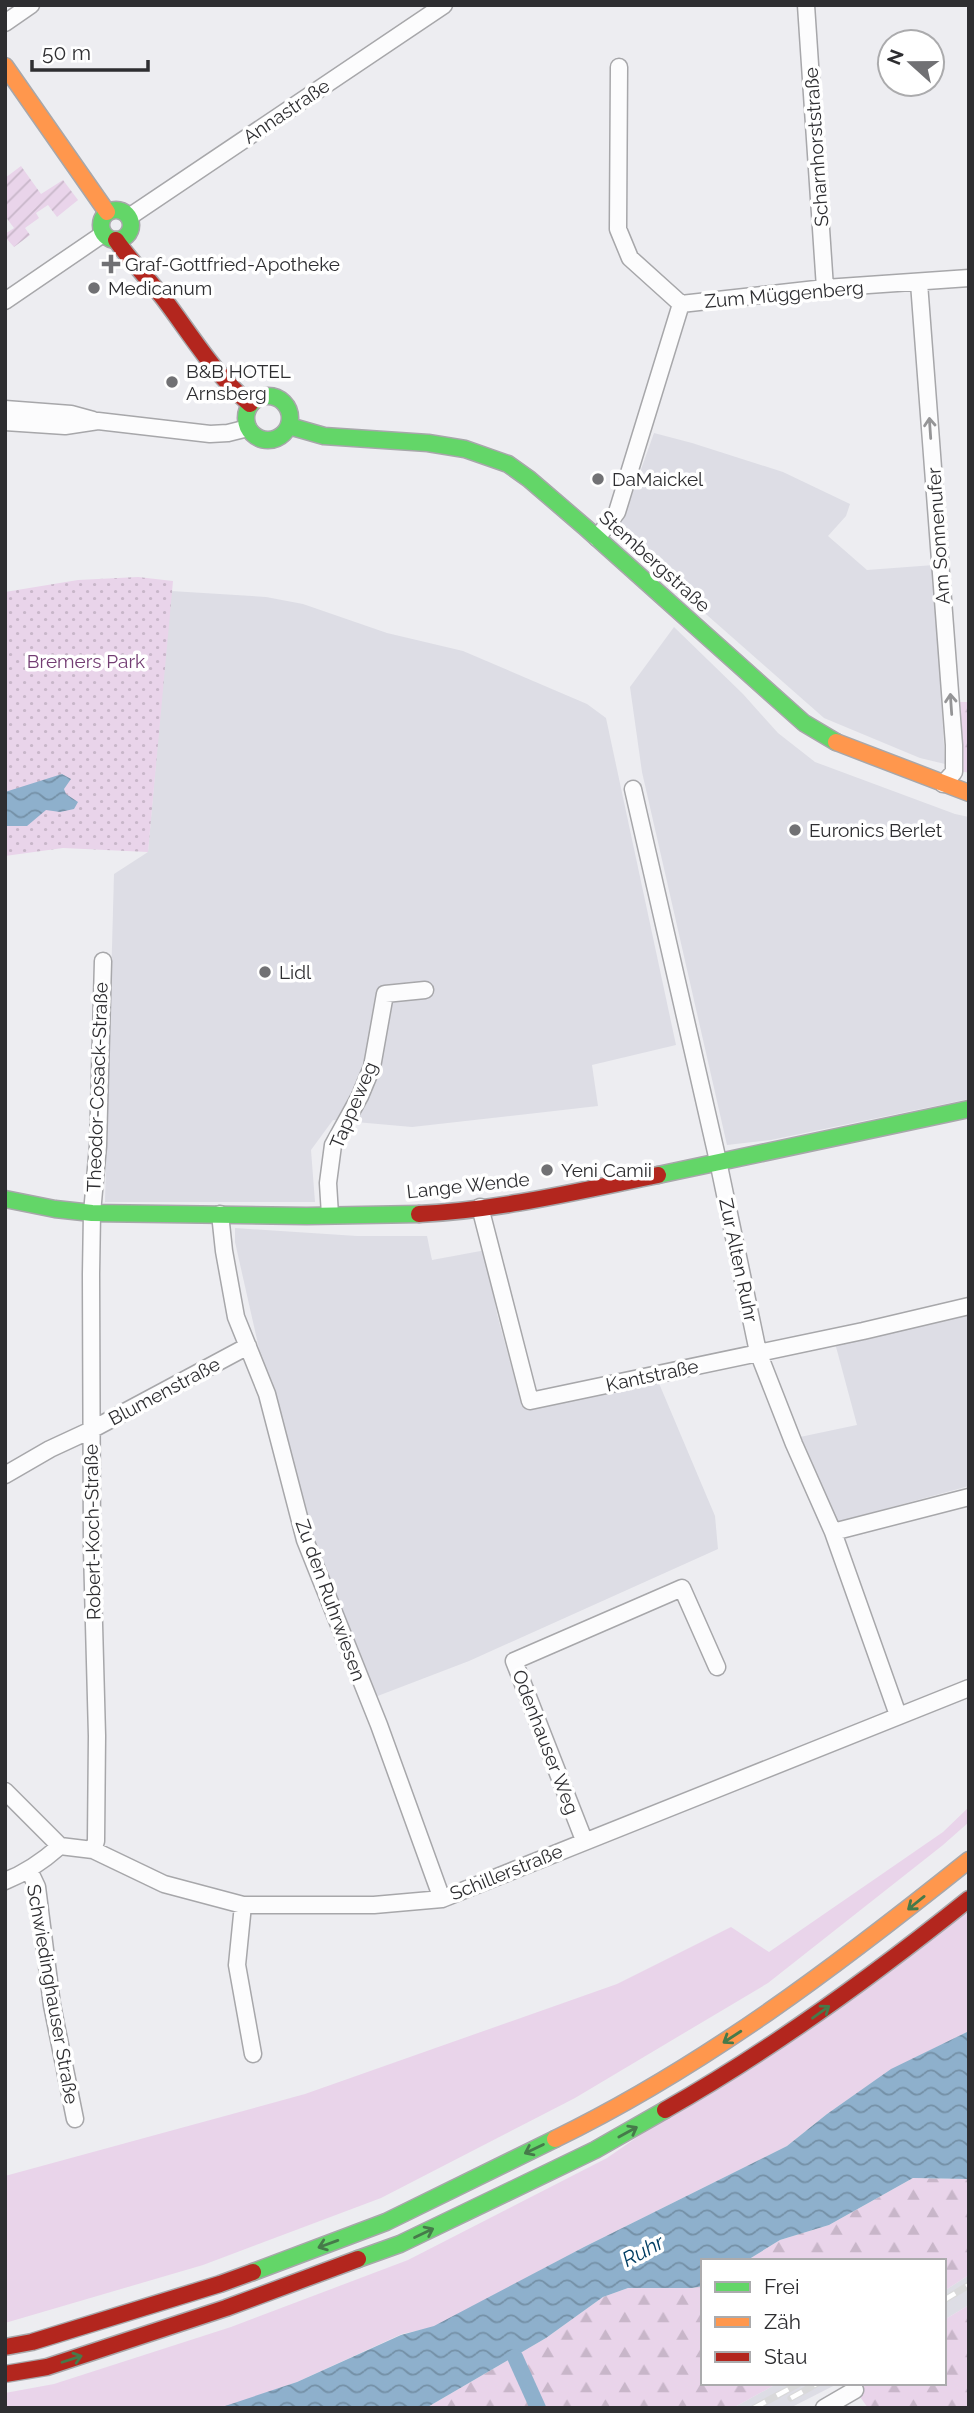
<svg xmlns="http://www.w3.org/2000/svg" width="974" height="2413" font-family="Raleway,sans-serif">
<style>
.built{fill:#dddde5}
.grass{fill:#e9d4ea}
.forest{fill:url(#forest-firs)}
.park{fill:url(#park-dots)}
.garden{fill:url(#garden-furrows)}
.water{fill:url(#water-waves)}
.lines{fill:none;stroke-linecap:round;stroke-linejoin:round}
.canal{stroke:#8eb0cc;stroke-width:16}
.street-casing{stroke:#a7a7aa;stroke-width:19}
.fast-casing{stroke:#a7a7aa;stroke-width:19}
.slow-casing{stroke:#a7a7aa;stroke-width:19}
.jam-casing{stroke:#a7a7aa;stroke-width:19}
.street{stroke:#fcfcfd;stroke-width:16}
.fast{stroke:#63d668;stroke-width:16}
.slow{stroke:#ff974d;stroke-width:16}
.jam{stroke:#b3261e;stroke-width:16}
.rail-casing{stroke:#d9d9da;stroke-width:7}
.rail{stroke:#fff;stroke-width:4.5;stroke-dasharray:13;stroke-linecap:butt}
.oneway{stroke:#959597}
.oneway2{stroke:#467a4a}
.poi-dot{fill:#717174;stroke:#fff;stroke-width:2.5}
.labels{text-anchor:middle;stroke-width:7;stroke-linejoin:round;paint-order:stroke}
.street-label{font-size:19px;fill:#2e2e31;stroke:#fff}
.poi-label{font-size:19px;fill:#2e2e31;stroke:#fff;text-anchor:start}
.park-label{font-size:19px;fill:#733d73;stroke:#fff}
.water-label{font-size:21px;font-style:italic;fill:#003d62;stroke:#fff}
</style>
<defs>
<pattern id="forest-firs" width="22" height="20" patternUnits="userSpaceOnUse" patternTransform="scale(1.75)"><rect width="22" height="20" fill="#e9d4ea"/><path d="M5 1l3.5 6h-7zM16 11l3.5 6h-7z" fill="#c8b6c9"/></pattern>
<pattern id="park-dots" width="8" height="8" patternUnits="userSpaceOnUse" patternTransform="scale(1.75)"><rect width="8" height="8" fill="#e9d4ea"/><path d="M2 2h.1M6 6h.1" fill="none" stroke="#c8b6c9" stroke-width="1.8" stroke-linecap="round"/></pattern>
<pattern id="garden-furrows" width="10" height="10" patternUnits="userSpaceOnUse" patternTransform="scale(1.75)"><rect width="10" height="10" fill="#e9d4ea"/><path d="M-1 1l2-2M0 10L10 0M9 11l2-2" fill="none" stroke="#c8b6c9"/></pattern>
<pattern id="water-waves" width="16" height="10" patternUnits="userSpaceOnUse" patternTransform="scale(1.75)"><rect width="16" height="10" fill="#8eb0cc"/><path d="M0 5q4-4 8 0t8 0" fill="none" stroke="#7490a6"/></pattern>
</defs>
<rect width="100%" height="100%" fill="#ededf1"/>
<path class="built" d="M654,433L692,443L783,472L850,504L846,516L828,536L867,570L934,565L945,764L920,758L824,718L615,534L628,506Z
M171,591L266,597L303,604L387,633L463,651L587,704L606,718L676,1045L592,1065L598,1106L412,1127L333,1120L311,1150L315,1202H105L114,874L148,852Z
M674,627L743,694L778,733L815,762L955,814L969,817V1099L771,1140L727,1145L642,772L630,687Z
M235,1228L357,1236H427L432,1260L486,1250L497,1314L522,1406L530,1410L658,1381L715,1516L718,1549L469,1661L375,1697L314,1539L282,1420L260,1353L235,1242Z
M969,1314V1486L837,1522L800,1437L857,1425L835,1343Z
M969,2275V2305L944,2320V2291Z
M778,2383H839L790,2408H733Z"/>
<path class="grass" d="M969,1807V1822L943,1845L768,1983L575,2098L381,2198L203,2265L5,2323V2176L305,2094L617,1984L731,1927L769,1952L943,1832Z
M969,1908V2031L892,2069L827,2114L787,2146L584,2247L434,2327L402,2334L297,2382L223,2408H5V2393L54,2384L231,2327L408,2260L607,2158Z"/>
<path class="forest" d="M957,702H969V773L957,770Z
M913,2178L969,2179V2275L944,2291V2261H746L780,2240L829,2225Z
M703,2286V2383H778L733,2408H426L546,2338L603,2297L628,2288H692Z
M969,2305V2408H868L855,2390L854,2383H944V2320Z"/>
<path class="park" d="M138,577L173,581L148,852L63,848L5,856V592L78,580Z"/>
<path class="garden" d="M21,166L41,194L63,180L78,200L57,217L48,205L36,213L39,218L25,228L30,235L14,247L5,237V234L14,228L5,216V178Z"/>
<path class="water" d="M62,774L71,779L64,789L66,794L78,802L74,809L60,812L46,810L27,826H5V792Z
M969,2031V2179L913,2178L829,2225L780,2240L746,2261H703V2286L692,2288H628L603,2297L546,2338L426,2408H219L297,2382L401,2335L434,2326L584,2247L787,2146L827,2114L891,2069Z"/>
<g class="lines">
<path class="canal" d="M515,2357L538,2408"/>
<g class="street-casing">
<path id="street" d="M806,5L825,288
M5,23L31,5
M619,67L618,229L630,258L681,304
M129,217L444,5
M919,283L954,745V772L943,784
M5,301L103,234
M5,409L71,414L93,420
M5,422L65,426L98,421L210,434L228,433L248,428
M597,538L617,512L681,304L825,288L969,278
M633,789L718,1161L758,1352L794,1444L833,1532L898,1715
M480,1207L530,1401L863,1331L969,1306
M220,1214L224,1251L236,1317L267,1394L305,1540L379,1725L442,1899
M330,1215L328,1183L333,1145L360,1096L372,1067L385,994L425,990
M5,1475L50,1449L91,1430L248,1346
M833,1532L969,1497
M5,1791L60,1846L93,1850L164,1884L243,1905H374L442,1899L969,1688
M584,1840L514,1661L682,1588L717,1667
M93,1850L96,1841L97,1736L92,1550L91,1274L92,1213L98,1146L103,961
M29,1870L37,1887L52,2005L75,2119
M5,1881C26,1873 43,1861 60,1846
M243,1905L237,1965L253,2054
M824,2408L855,2390"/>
</g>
<g class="fast-casing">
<path id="fast" d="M101 225a15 15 0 1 1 30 0a15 15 0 1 1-30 0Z
M246 418a22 22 0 1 1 44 0a22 22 0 1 1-44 0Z
M289,426L324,436L428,443L465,449L508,464L529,479L586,528L804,723L836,742
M658,1175L969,1109
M5,1199L55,1209L92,1213L307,1216L419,1214
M358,2259L400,2244L595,2150L665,2110
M253,2272L386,2222L555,2139"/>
</g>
<g class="slow-casing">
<path id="slow" d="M5,66L107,212
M836,742L969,793
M555,2139C705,2066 839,1964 969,1860"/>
</g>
<g class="jam-casing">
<path id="jam" d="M116,240C130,261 149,279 164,299C192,336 214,374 250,404
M419,1214C500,1210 579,1191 658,1175
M665,2110C773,2049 873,1976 969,1899
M5,2347L32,2342L220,2284L253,2272
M5,2374L47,2367L226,2308L358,2259"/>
</g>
<use href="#street" class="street"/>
<use href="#fast" class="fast"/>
<use href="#slow" class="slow"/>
<use href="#jam" class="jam"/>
<g class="rail-casing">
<path id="rail" d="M944,2300L969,2285
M791,2398L818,2383
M754,2408L800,2383"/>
</g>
<use href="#rail" class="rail"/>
</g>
<defs><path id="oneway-shaft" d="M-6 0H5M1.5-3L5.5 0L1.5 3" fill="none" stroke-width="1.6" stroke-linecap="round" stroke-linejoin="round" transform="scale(1.75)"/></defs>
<g class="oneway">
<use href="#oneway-shaft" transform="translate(930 428) rotate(-94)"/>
<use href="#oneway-shaft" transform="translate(951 704) rotate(-94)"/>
</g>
<g class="oneway2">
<use href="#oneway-shaft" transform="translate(916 1903) rotate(141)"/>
<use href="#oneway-shaft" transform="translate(821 2012) rotate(-36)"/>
<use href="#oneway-shaft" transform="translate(732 2037) rotate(147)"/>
<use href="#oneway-shaft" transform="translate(628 2132) rotate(-29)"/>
<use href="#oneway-shaft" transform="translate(534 2149) rotate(154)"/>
<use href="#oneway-shaft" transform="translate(424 2233) rotate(-26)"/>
<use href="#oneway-shaft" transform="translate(328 2244) rotate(160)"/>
<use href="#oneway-shaft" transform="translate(72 2359) rotate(-18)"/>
</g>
<g class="poi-dot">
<path d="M107.5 253.5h7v7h7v7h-7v7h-7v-7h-7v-7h7z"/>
<circle cx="94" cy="288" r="7"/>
<circle cx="172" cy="382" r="7"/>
<circle cx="598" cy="479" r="7"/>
<circle cx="795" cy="830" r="7"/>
<circle cx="265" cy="972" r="7"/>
<circle cx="547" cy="1170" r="7"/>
</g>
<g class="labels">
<g class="street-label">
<text transform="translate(286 111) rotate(-34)" y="7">Annastraße</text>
<text transform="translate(816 147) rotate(-94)" y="7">Scharnhorststraße</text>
<text transform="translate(784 294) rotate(-5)" y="7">Zum Müggenberg</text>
<text transform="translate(938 536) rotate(-94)" y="7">Am Sonnenufer</text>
<text transform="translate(655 561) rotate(42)" y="7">Stembergstraße</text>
<text transform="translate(97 1087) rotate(-88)" y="7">Theodor-Cosack-Straße</text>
<text transform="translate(353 1105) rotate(-67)" y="7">Tappeweg</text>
<text transform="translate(468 1185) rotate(-6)" y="7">Lange Wende</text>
<text transform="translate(739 1260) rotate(78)" y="7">Zur Alten Ruhr</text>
<text transform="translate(652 1375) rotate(-12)" y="7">Kantstraße</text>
<text transform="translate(164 1391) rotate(-28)" y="7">Blumenstraße</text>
<text transform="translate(92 1532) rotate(-91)" y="7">Robert-Koch-Straße</text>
<text transform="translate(331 1600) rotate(70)" y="7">Zu den Ruhrwiesen</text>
<text transform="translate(546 1742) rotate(69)" y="7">Odenhauser Weg</text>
<text transform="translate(506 1872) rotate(-22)" y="7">Schillerstraße</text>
<text transform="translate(53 1994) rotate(80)" y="7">Schwiedinghauser Straße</text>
</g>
<g class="poi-label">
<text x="125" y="271">Graf-Gottfried-Apotheke</text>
<text x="108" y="295">Medicanum</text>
<text x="186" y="378">B&amp;B HOTEL<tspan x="186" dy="22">Arnsberg</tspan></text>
<text x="612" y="486">DaMaickel</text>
<text x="809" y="837">Euronics Berlet</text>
<text x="279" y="979">Lidl</text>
<text x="561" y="1177">Yeni Camii</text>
</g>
<g class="park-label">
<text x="86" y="668">Bremers Park</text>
</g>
<g class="water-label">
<text transform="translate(643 2251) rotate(-28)" y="7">Ruhr</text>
</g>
</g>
<rect width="974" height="2413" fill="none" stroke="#2e2e31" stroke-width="14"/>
<rect x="701" y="2259" width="245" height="126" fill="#ffffff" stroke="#ababad" stroke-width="2"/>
<rect x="715" y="2282" width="35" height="10" fill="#63d668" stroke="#ababad" stroke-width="2"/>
<text x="764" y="2294" font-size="21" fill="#2e2e31">Frei</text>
<rect x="715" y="2317" width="35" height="10" fill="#ff974d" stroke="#ababad" stroke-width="2"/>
<text x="764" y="2329" font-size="21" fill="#2e2e31">Zäh</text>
<rect x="715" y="2352" width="35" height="10" fill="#b3261e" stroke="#ababad" stroke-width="2"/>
<text x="764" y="2364" font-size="21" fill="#2e2e31">Stau</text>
<g transform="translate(911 63) rotate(291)"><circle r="33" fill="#ffffff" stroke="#ababad" stroke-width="2"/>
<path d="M0-5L12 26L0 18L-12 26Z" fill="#717174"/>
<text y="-10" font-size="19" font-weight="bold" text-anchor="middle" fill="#2e2e31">N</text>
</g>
<path d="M32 60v10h116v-10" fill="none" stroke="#2e2e31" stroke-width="3.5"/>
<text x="42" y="60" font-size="21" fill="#2e2e31" stroke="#ffffff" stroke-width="5" paint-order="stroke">50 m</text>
</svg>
